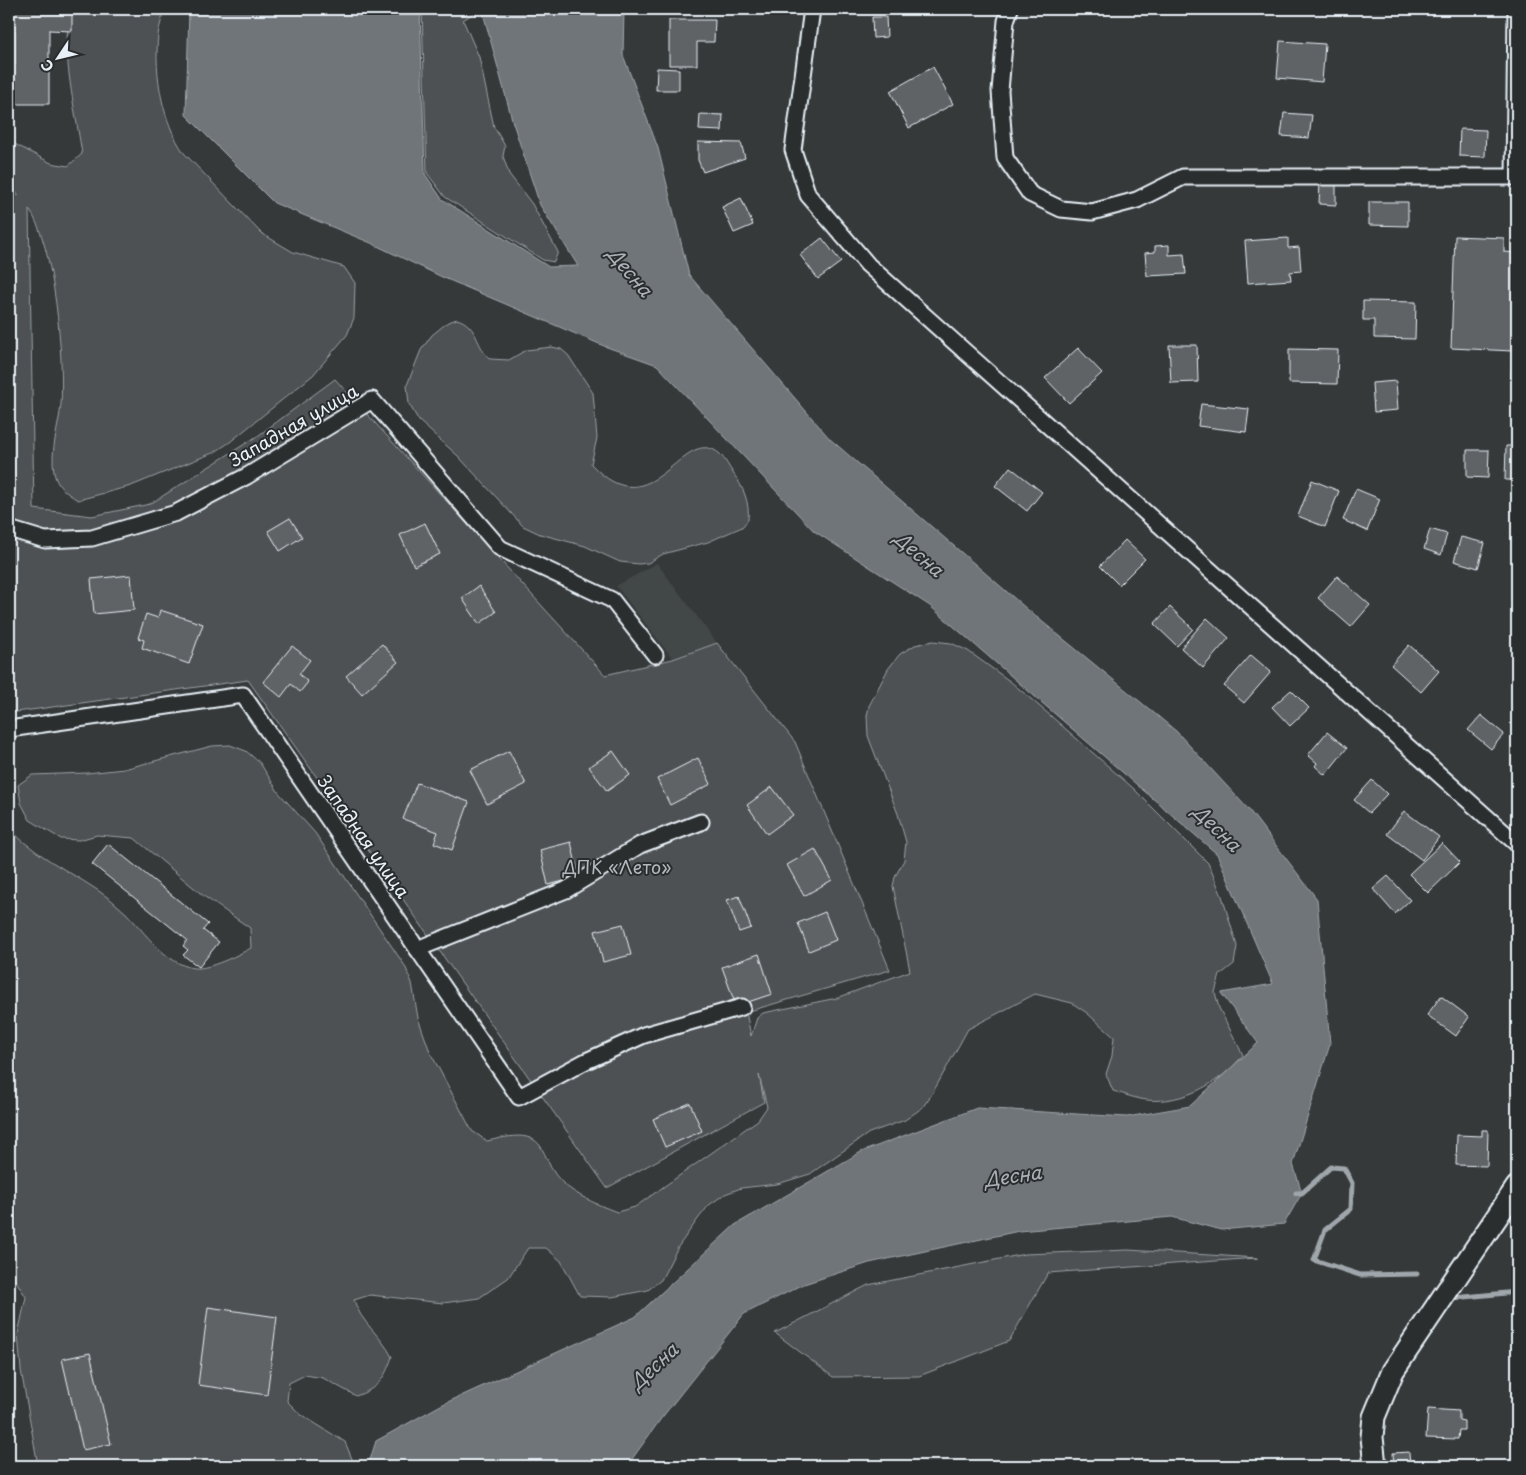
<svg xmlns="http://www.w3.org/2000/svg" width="1526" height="1475" font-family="'Playpen Sans',sans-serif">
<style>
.built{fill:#424647}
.green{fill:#4d5152;stroke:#9aa1a5}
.water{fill:#707579;stroke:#a0a7ac}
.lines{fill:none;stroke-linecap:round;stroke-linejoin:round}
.stream{stroke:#a0a7ac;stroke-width:5}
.building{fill:#5f6365;stroke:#e8f1f8}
.street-casing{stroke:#e8f1f8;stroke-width:19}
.secondary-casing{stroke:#e8f1f8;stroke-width:25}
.street{stroke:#2a2d2e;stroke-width:15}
.secondary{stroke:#2a2d2e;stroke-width:21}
.labels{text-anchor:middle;stroke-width:4;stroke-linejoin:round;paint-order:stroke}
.street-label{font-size:18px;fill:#e8f1f8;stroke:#2a2d2e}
.park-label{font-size:18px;fill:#b2b9be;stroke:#2a2d2e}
.water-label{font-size:19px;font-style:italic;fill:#acb3b8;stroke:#2a2d2e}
</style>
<rect width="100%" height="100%" fill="#35393a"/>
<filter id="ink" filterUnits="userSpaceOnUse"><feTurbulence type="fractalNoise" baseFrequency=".02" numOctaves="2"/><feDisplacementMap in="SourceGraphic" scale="10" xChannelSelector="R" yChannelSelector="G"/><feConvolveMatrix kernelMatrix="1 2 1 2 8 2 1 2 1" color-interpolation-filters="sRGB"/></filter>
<g filter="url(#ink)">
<path class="built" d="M657,563L717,643L673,659L616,586Z"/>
<path class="green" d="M70,9H164C163,18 159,26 158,35C154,74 162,121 184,153L261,233L293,252L344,267L355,283L354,318L347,335L313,375L230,442L215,452L131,486L78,500C66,493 56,486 54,472C50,449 59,427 61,404C64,358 55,246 29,209L34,509L92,516L150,504L259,435L335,379L605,675L673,659L717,643L795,742L890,970L746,1012L751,1036L757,1018L763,1013L837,998L910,971L893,886L895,877L904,860L906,842L898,814L868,736L867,716L869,706L888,669L900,654L915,645L933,641L951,643L968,651L1011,682L1052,717L1133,788L1208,863L1222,896L1237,946L1234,964L1220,975L1215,992L1219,1008L1243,1055C1222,1082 1183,1104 1147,1100C1136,1099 1124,1094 1113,1091L1106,1074L1112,1056L1114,1037L1087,1013L1072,1003L1035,994L968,1029L932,1094L922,1108L905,1120L869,1133L810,1174L777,1184L741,1188L725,1194L709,1205L698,1219L678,1247L661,1280L648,1290L612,1297L580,1296L561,1261L546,1248H528L508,1278L479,1298L443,1303L370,1295L354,1300C360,1322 381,1335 392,1357C384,1380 378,1388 356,1396L323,1378L305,1375L289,1383L287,1401L300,1414L345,1442L355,1466H38L21,1370L18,1334L26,1297L16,1281L9,1278V828C42,864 92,879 126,913C145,932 165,964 194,968C208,970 238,955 251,948L250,928L205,897L134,838L97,835L79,840L61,839L30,820L21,803L18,785L32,775L87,773L124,769L212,746L230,745L246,751L260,763L279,793L315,833L405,966L412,983L418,1018L430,1052L472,1131L487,1141C503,1138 530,1129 541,1147C546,1155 549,1166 555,1174C568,1193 596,1204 617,1212L635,1207L758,1120L767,1107L759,1075L764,1102L607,1188L248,680L9,713V197L19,195L9,187V141L51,163L68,166L82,154C75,106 61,58 70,9Z
M422,9H474V13L463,20L479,57L494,127L505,146L503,156L509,174L532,204L558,252L554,262L543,260L445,197L427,173Z
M457,319C478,325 476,347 490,359L509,360L526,350L552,347L561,349L568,355L593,393L597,438L591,464C654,532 682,421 720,454C725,459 729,467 733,473C743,487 750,502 748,520L742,527L708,542L663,554L648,563L639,564L620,562L585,546L540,534L523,526L458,456L419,421L409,404L407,385L421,350L432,335L448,322Z
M1128,1250L1258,1258L1048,1273L1009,1341L919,1376L833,1377L775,1333L868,1285L1025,1254Z"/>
<path class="water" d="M189,9H420L425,174L442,199L549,267L578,266L540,205L513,123L482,9H624L623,55L658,148L689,275L830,439L1028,610L1176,731L1249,810L1317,899L1330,1044L1293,1164L1302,1193L1284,1224L1221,1230L1172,1217L1019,1231L869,1263L804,1284L744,1314L660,1420L627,1466H368L376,1441L441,1405L635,1317L735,1225L861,1152L977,1108L1127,1117L1190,1106L1258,1043L1221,993L1273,984L1217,854L930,606L814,531L657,365L604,346L442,277L371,243L274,203L186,115Z"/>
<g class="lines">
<path class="stream" d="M1296,1193H1302L1331,1167L1344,1168L1352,1183L1351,1209L1325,1230L1314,1260L1360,1275L1417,1274
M1454,1298L1517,1292"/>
</g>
<path class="building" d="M9,9H72V31L49,30V104H9V65H15V32H9Z
M872,17H886L887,37L873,38Z
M669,20H715L714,42H697V65H669Z
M1280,41L1325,44L1322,82L1277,78Z
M933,67L953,104L909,128L890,91Z
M657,68L679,69V90H656Z
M1284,113L1312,115L1309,138L1281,136Z
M700,114L723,115L722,131L699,130Z
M1460,129L1486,130L1485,157L1459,156Z
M698,142L741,143L745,158L703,172L698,160Z
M1320,182L1336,183V205L1319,204Z
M741,198L753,225L734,233L722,207Z
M1369,202H1408V226L1369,225Z
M1455,236L1504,238V252L1517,253V378H1511L1512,351L1451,348Z
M822,238L841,262L818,279L800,255Z
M1288,238V248L1299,247L1301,271L1290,272L1291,280L1248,283L1245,241Z
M1169,245V255L1184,254L1186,274L1147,276L1145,253L1155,252V246Z
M1363,301L1416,302L1415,339L1374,338V320H1363Z
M1169,345H1197L1198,382L1171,383Z
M1078,348L1102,373L1069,403L1045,378Z
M1289,349L1338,350L1337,384L1289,383Z
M1396,381L1398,410L1374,412L1372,383Z
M1201,404L1249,409L1246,432L1198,426Z
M1506,446H1517V480H1505Z
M1467,450H1489L1488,478L1467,477Z
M1010,467L1042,492L1027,511L995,486Z
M1312,480L1339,491L1325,527L1298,516Z
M1356,489L1380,499L1367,531L1343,520Z
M290,518L302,537L280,551L268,531Z
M425,523L440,554L414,566L400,535Z
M1430,529L1447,534L1441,555L1424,549Z
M1461,537L1485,543L1478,568L1454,561Z
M1125,540L1145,559L1119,585L1100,566Z
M131,575L134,610L94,614L91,579Z
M1337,576L1370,605L1351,627L1318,598Z
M479,586L496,612L479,624L462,598Z
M1170,607L1193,629L1177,646L1154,624Z
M160,610L203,624L189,664L142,648L144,640L138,638L146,614L158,618Z
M1207,618L1229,638L1203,668L1181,648Z
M382,644L398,662L362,694L346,676Z
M1409,645L1439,671L1421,692L1391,665Z
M292,646L310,660L299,674L308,682L300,692L291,684L281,697L263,682Z
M1251,655L1271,672L1244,703L1224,686Z
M1291,690L1309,708L1290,726L1272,707Z
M1481,715L1504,734L1491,749L1468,730Z
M1327,732L1347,748L1325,775L1315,766L1317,763L1308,755Z
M509,751L526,784L487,804L470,770Z
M613,751L630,775L607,791L589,767Z
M698,758L711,784L670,805L657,779Z
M1372,780L1387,794L1369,813L1354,800Z
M417,783L469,802L452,850L434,843L438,832L403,819Z
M772,787L793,815L767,834L747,805Z
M1404,811L1439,837L1422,860L1387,834Z
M571,842L579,877L548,885L540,850Z
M1442,843L1460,862L1428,893L1409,874Z
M108,844L208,924L203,930L219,942L199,967L183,955L188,950L183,946L187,940L92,864Z
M815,849L832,880L804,896L787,865Z
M1388,876L1410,900L1395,914L1373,889Z
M739,896L751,928L739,932L727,900Z
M825,912L836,940L809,951L798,923Z
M623,924L631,955L603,962L595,931Z
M759,954L772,994L736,1006L722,967Z
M1441,996L1469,1017L1456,1036L1427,1015Z
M690,1103L702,1131L665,1147L653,1119Z
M1482,1130H1488L1487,1166L1456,1165L1457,1135L1482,1136Z
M208,1307L277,1317L267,1395L198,1385Z
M90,1353L111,1444L83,1450L62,1359Z
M1428,1409L1459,1411V1420L1464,1421V1430H1459L1458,1439L1426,1438Z
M1409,1452L1410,1466H1394L1393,1453Z"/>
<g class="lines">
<g class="street-casing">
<path id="street" d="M812,9L793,150L808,195L868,265L1517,844
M1010,9L1006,21L1000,91L1005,158L1030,194L1061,209L1092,212L1137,200L1183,177H1514L1516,9
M9,529L45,540L92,538L176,513L247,476L372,400L500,548L612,600L655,655
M9,729L243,695L519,1097L584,1062L644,1035L742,1007
M417,949L566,890L640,845L701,822"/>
</g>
<g class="secondary-casing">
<path id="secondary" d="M1375,1466L1372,1437L1374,1417L1393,1371L1517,1187"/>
</g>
<use href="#street" class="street"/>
<use href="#secondary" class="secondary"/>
</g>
</g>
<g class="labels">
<g class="street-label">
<text transform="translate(294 426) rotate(-30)" y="6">Западная улица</text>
<text transform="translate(363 837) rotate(55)" y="6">Западная улица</text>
</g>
<g class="park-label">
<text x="617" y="874">ДПК «Лето»</text>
</g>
<g class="water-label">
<text transform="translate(630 272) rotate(50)" y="7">Десна</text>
<text transform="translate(919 554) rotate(41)" y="7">Десна</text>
<text transform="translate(1217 828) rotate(44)" y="7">Десна</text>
<text transform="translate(1013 1176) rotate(-8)" y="7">Десна</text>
<text transform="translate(654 1366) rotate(-43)" y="7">Десна</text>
</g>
</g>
<rect width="1526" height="1475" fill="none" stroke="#2a2d2e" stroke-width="30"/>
<rect x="15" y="15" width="1496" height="1445" fill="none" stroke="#e8f1f8" stroke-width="2" filter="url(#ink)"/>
<g transform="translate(58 58) rotate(235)" stroke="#2a2d2e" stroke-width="4" paint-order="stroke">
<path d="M0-4L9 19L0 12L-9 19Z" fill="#e8f1f8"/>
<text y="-8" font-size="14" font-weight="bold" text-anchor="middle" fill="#e8f1f8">С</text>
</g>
</svg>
